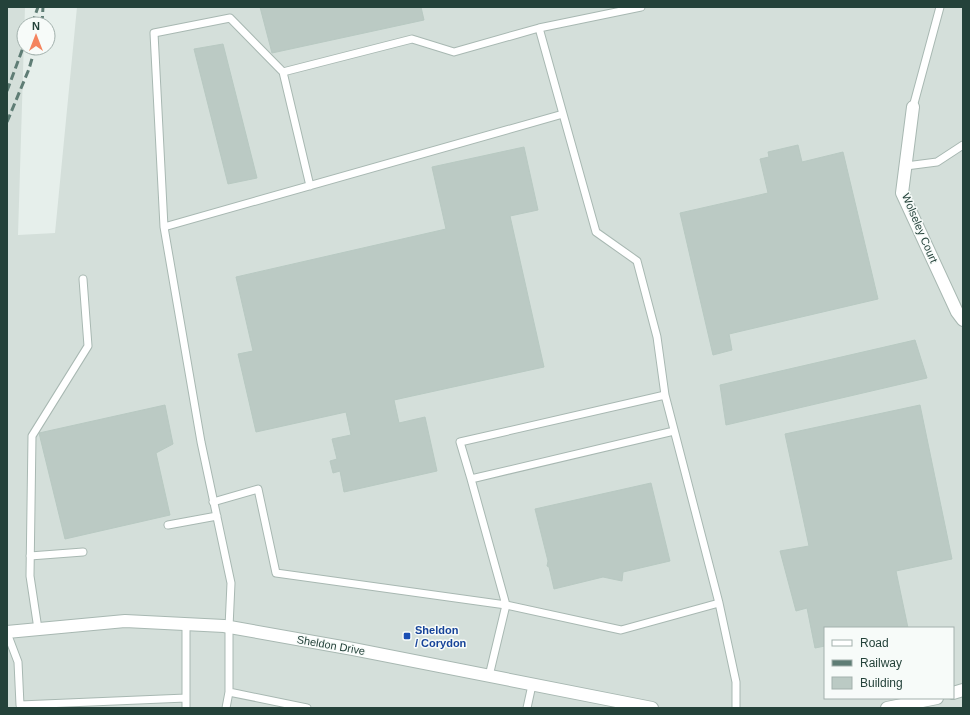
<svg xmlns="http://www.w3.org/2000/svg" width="970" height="715" font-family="Helvetica,sans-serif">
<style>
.built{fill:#d4dfda;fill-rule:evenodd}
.building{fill:#bbcac4;stroke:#b8c9c2}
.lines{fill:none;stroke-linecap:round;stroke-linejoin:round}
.service-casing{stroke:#a8b8b2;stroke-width:9}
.minor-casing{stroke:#a8b8b2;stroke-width:14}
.tertiary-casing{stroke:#a8b8b2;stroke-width:14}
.service{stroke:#fff;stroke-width:7}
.minor{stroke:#fff;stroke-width:12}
.tertiary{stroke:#fff;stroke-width:12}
.rail{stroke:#5f7d75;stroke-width:3;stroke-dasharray:8 4;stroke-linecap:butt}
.transit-dot{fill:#1a4fb4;stroke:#f7fbf9;stroke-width:1.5}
.labels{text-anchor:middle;stroke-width:3;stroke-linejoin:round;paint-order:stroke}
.street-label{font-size:11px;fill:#24423a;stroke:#f7fbf9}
.transit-label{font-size:11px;font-weight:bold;fill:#164399;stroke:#f7fbf9;text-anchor:start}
</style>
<rect width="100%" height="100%" fill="#e6efeb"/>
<path class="built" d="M7,7H25L18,235L55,233L77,7H963V708H7ZM825,628H953V698H825Z"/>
<path class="building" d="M260,7H421L424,20L272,53Z
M223,44L257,178L228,184L194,49Z
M798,145L802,162L843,152L878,299L729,334L732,350L713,355L680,213L768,193L760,159L769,157L768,152Z
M524,147L538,210L510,216L544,367L394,400L399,423L425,417L437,471L344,492L340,471L333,473L330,461L337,459L332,439L351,435L346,412L256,432L238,354L253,351L236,277L446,229L432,167Z
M915,340L927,378L726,425L720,385Z
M165,405L173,444L156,453L170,515L65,539L39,433Z
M920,405L952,559L896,571L908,628H825V646L815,648L807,608L796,611L780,551L809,546L785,434Z
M651,483L670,561L623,572L622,581L603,577L554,589L549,567L547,566L548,561L535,509Z"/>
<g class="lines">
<g class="service-casing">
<path id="service" d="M283,72L412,39L454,52L539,28
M913,107L940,7
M563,114L596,232L637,261L657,337L665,395L719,603L736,682V708
M906,166L937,162L963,145
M164,227L154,33L230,18L283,72L310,186
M665,395L460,442L471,479L674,431
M471,479L506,605L489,676
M213,502L258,489L276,573L506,605L621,630L719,603
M168,525L217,516
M30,556L83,552
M38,629L30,576L32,436L88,346L83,279
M7,633L18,662L20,705L186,698V624
M186,708V698
M226,708L229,692
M307,708L229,692V627L231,583L201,442L164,227L563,114L539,28L641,7
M527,708L532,685"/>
</g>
<g class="minor-casing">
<path id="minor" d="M913,107L902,193L957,312L963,320"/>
</g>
<g class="tertiary-casing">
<path id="tertiary" d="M7,632L125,621L224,626L353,649L652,708
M953,693L963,690
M887,708L937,698"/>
</g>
<use href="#service" class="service"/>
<use href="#minor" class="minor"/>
<use href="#tertiary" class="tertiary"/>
<path class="rail" d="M32,24L38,7
M42,24L43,7
M7,91L24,45
M7,122L29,69L35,48"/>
</g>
<rect class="transit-dot" x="403" y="632" width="8" height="8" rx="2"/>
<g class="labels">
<g class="street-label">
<text transform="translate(920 228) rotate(67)" y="4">Wolseley Court</text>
<text transform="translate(331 645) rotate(10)" y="4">Sheldon Drive</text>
</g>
<g class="transit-label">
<text x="415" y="634">Sheldon<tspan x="415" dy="13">/ Corydon</tspan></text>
</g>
</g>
<rect width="970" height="715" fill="none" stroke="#24423a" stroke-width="16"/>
<rect x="824" y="627" width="130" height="72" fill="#f7fbf9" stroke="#a3b1ad"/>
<rect x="832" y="640" width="20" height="6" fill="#ffffff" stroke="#a3b1ad"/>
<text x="860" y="647" font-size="12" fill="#24423a">Road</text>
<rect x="832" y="660" width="20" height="6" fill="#5f7d75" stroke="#a3b1ad"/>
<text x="860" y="667" font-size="12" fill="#24423a">Railway</text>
<rect x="832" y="677" width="20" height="12" fill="#bbcac4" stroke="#a3b1ad"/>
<text x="860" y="687" font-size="12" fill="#24423a">Building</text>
<g transform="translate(36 36)"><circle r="19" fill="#f7fbf9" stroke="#a3b1ad"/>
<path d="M0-3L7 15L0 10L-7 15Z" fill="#f4845f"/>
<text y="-6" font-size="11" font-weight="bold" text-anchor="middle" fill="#24423a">N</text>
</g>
</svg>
